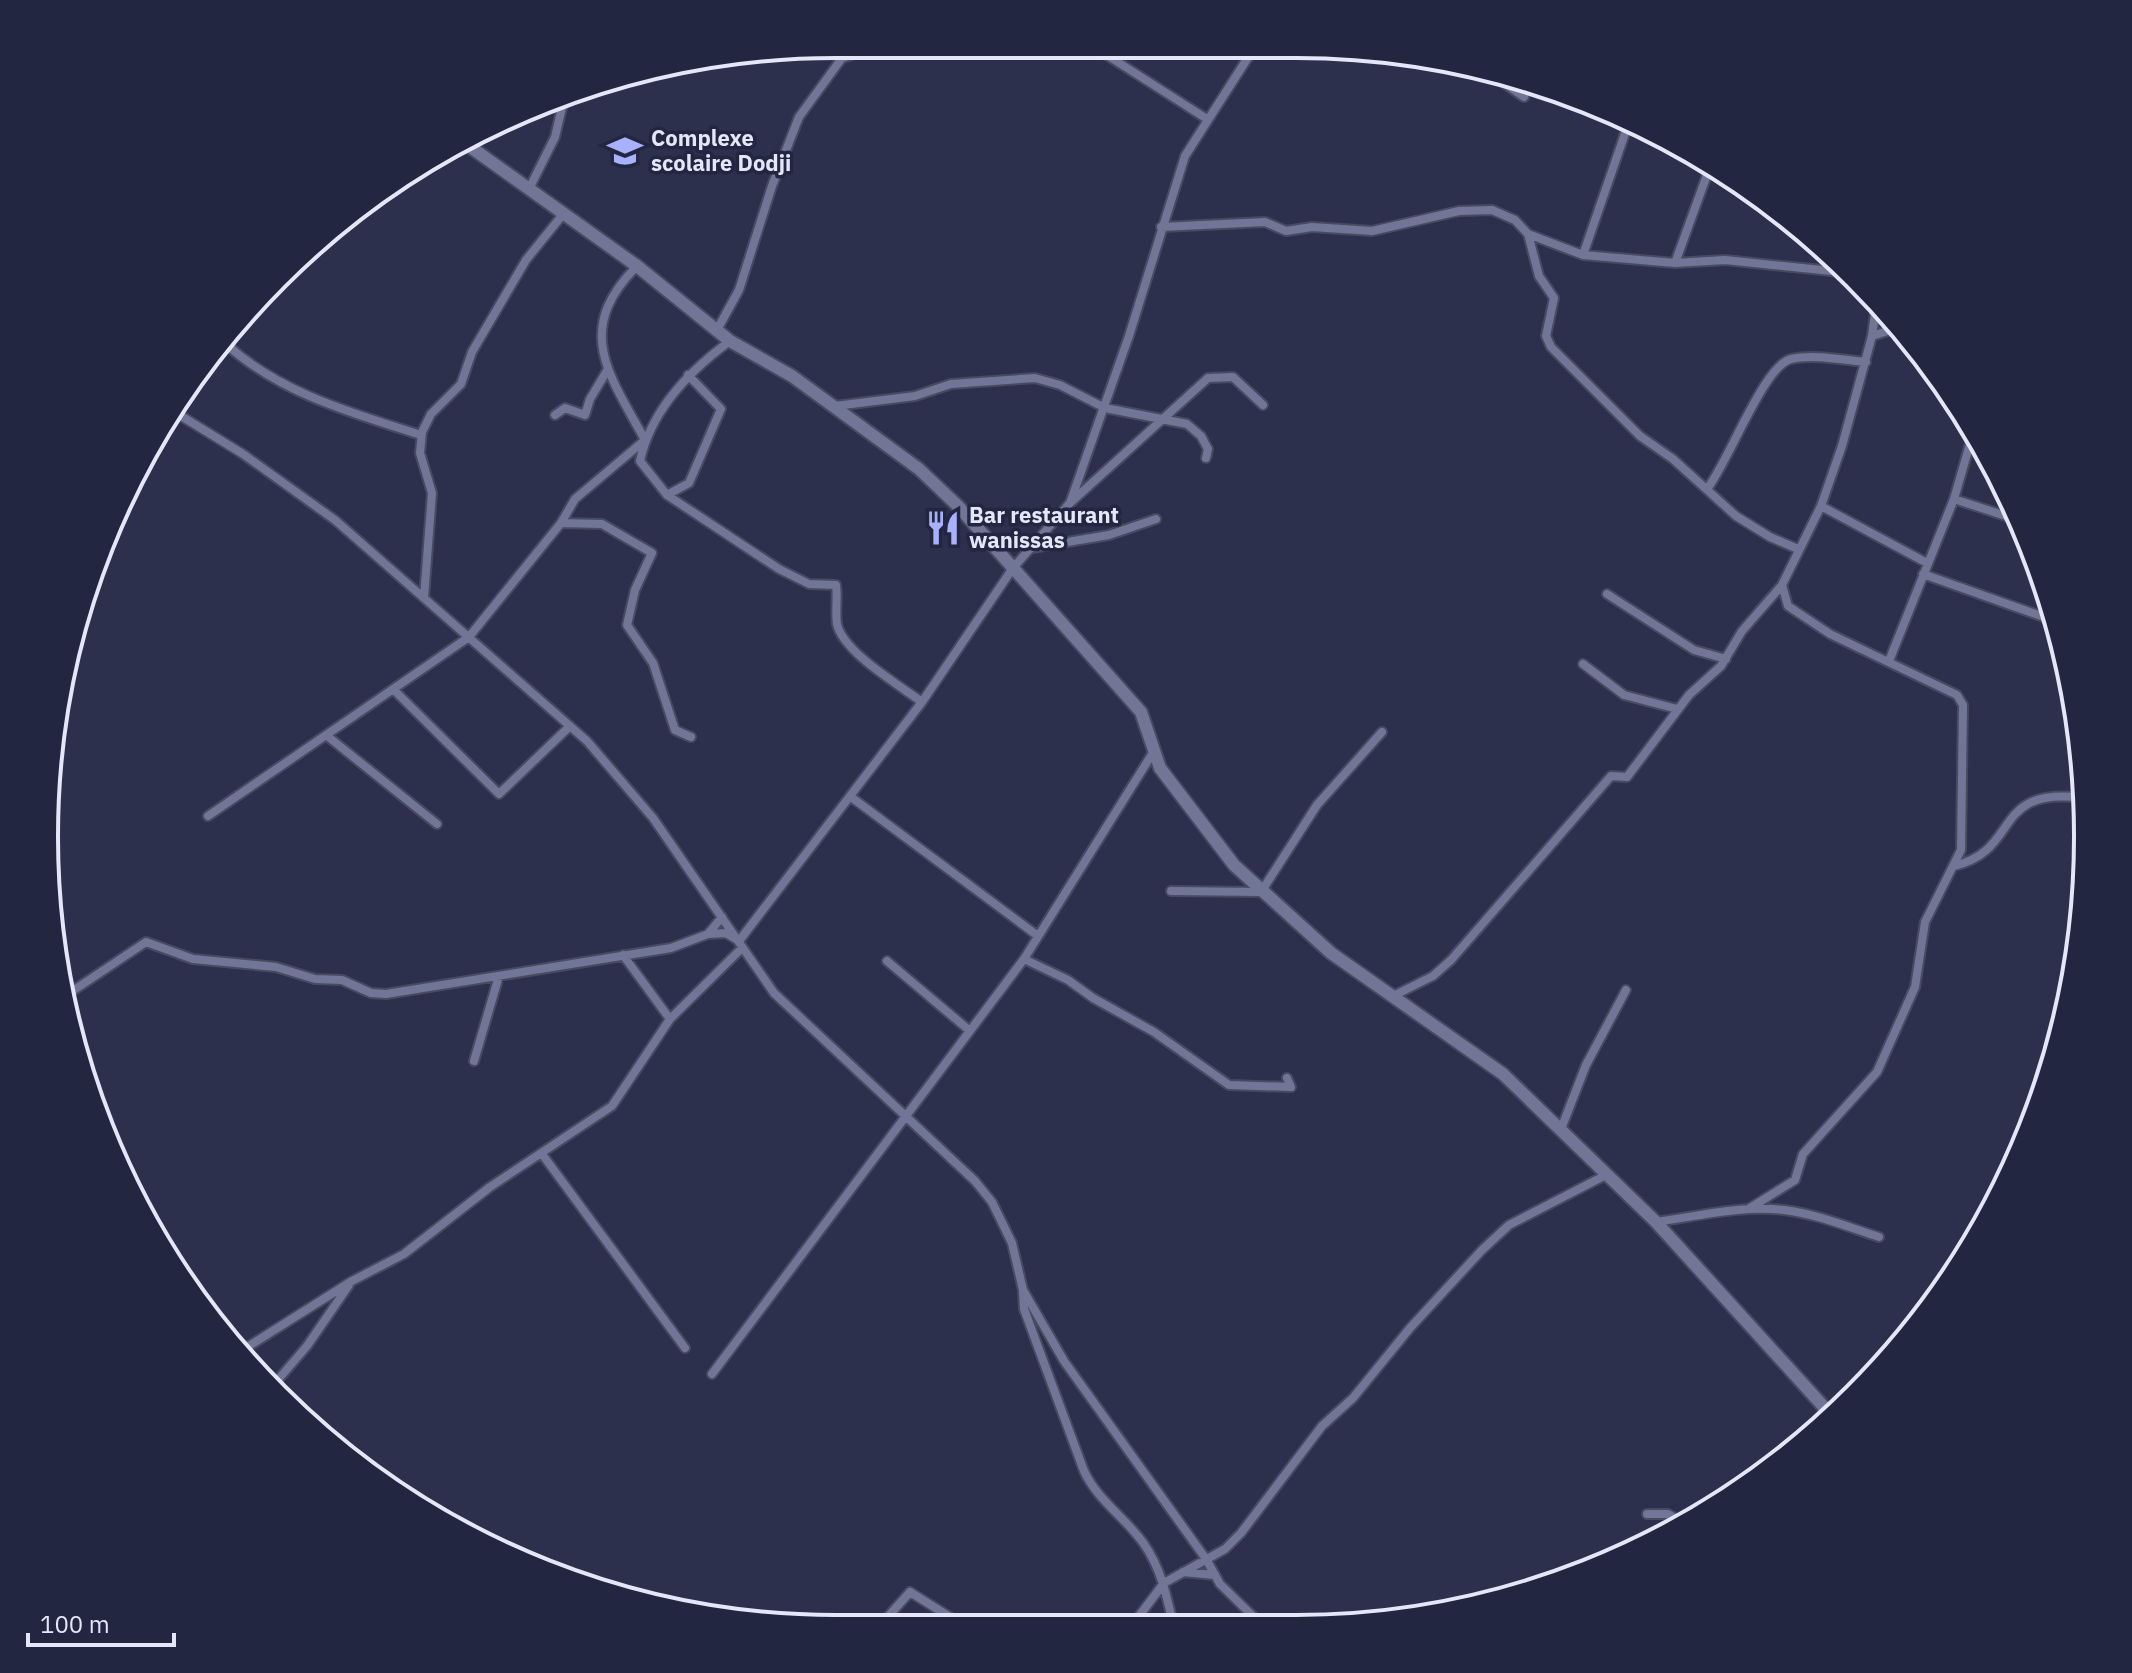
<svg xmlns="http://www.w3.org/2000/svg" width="2132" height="1673" font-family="'IBM Plex Sans',sans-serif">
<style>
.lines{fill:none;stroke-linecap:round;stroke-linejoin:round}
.minor-casing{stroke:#474a61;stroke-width:12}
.secondary-casing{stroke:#474a61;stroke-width:16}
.minor{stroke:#717696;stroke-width:8}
.secondary{stroke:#717696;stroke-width:12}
.labels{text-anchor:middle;stroke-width:7;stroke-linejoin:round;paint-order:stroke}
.poi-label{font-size:22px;font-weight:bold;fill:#e3e7f9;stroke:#232641;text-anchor:start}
.rim{fill:none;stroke:#e3e7f9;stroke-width:4}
</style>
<rect width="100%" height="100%" fill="#2d304c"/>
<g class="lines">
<g class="minor-casing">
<path id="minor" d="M1091,45L1207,119
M1491,74L1524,97
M529,189L555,137L564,99
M1161,227L1265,222L1286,231L1312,227L1372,231L1459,211L1492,210L1515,220L1528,234L1539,276L1554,298L1546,336L1551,347L1640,436L1673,459L1736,516L1770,537L1798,549
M1528,234L1583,255L1675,263L1711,164
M1583,255L1629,122
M1675,263L1725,260L1851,273
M637,266C573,330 609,374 645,440
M717,330L739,290L772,186L799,117L842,58L884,44
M1872,336L1900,327
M730,341C689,371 651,410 640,461L667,495L779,569L809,584L836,585C838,598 835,611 837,624C843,652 899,685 922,702
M225,343C279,393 352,413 421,435
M835,406L915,396L951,384L1035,378L1060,385L1105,408L1187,424L1201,436L1208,449L1206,458
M173,411L243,454L335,520L587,741L653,818L774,993L975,1181L992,1202L1012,1243L1023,1290L1064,1361L1206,1559L1220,1584L1265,1628
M555,415L565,408L585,415L590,399L608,369
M1707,489C1728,463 1764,365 1791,359C1814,354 1843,360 1866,362
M667,495L689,483L721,409L688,375
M1954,499L2018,520
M1070,503L1129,336L1185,156L1256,45
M1821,506L1927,563
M561,523L602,524L652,553L635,590L627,625L653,663L675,730L691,737
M1032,548L1109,535L1156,519
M1923,574L2055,621
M1607,594L1694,650L1726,659
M424,598L432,493L420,453L422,432L431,414L461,384L472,352L526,260L564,213
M1889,661L1954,499L1974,430
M1583,664L1624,695L1677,709
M394,690L499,794L570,726
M326,735L437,824
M851,797L1038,936
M208,816L469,637L561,523L575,499L645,440
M1954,866C2022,850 1990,786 2083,798
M1171,891L1261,892L1317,805L1382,732
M708,934L726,933L739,941L922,702L1013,568L1070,503L1208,378L1233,377L1263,405
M623,955L670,1019
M1024,959L1068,980L1093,998L1154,1032L1229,1085L1291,1087L1287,1078
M887,961L970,1031
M65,996L146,942L193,959L276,967L315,979L342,980L371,993L386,994L671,948L708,934L722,917
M1393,996L1433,976L1451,960L1611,776L1627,777L1689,695L1721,666L1742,631L1782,585L1821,506L1842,446L1872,336L1877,299
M474,1061L499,976
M1561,1129L1586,1065L1626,990
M542,1154L685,1348
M1750,1208L1795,1180L1803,1154L1877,1072L1915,987L1925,922L1961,850L1963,705L1957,695L1830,634L1788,606L1782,585
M1656,1222C1698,1216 1742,1205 1784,1210C1817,1214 1848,1227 1879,1237
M1023,1292L1024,1309L1084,1471C1098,1501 1126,1518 1144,1544C1162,1570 1167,1598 1174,1628
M241,1351L352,1281L404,1254L490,1187L612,1106L670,1019L742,948
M712,1374L1024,959L1154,751
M270,1389L307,1346L349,1285
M1647,1514H1668L1686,1525
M1183,1572L1215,1575
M1130,1628L1164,1583L1225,1549L1241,1533L1322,1426L1353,1398L1410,1328L1482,1250L1509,1225L1606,1175
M877,1629L910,1592L969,1629"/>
</g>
<g class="secondary-casing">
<path id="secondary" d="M462,141L637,266L730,341L792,376L919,469L958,506L1141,712L1160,768L1234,865L1331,953L1503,1074L1656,1222L1833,1417"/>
</g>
<use href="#minor" class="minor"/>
<use href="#secondary" class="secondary"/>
</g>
<defs>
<g id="school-bare" transform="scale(2.76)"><path d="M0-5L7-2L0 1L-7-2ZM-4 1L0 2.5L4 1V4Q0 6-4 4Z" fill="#a7b1fc" stroke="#232641" stroke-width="2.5" paint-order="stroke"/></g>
<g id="restaurant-bare" transform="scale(2.76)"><path d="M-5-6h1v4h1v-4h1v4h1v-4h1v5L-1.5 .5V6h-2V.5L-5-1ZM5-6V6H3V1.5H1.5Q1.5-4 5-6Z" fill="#a7b1fc" stroke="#232641" stroke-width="2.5" paint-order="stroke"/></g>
</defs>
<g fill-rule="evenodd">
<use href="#school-bare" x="625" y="151"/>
<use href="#restaurant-bare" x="943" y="528"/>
</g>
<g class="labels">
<g class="poi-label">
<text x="651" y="146">Complexe<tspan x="651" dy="25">scolaire Dodji</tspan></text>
<text x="969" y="523">Bar restaurant<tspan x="969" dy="25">wanissas</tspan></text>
</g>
</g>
<path d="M0 0H2132V1673H0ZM836 58H1296A778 778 0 0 1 2074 836V837A778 778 0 0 1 1296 1615H836A778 778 0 0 1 58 837V836A778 778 0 0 1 836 58Z" fill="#232641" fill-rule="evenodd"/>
<path class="rim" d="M836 58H1296A778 778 0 0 1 2074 836V837A778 778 0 0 1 1296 1615H836A778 778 0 0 1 58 837V836A778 778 0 0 1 836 58Z"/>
<path d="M28 1633v12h146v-12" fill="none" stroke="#e3e7f9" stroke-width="4"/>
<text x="40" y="1633" font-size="24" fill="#e3e7f9" stroke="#232641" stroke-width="6" paint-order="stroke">100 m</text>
</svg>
